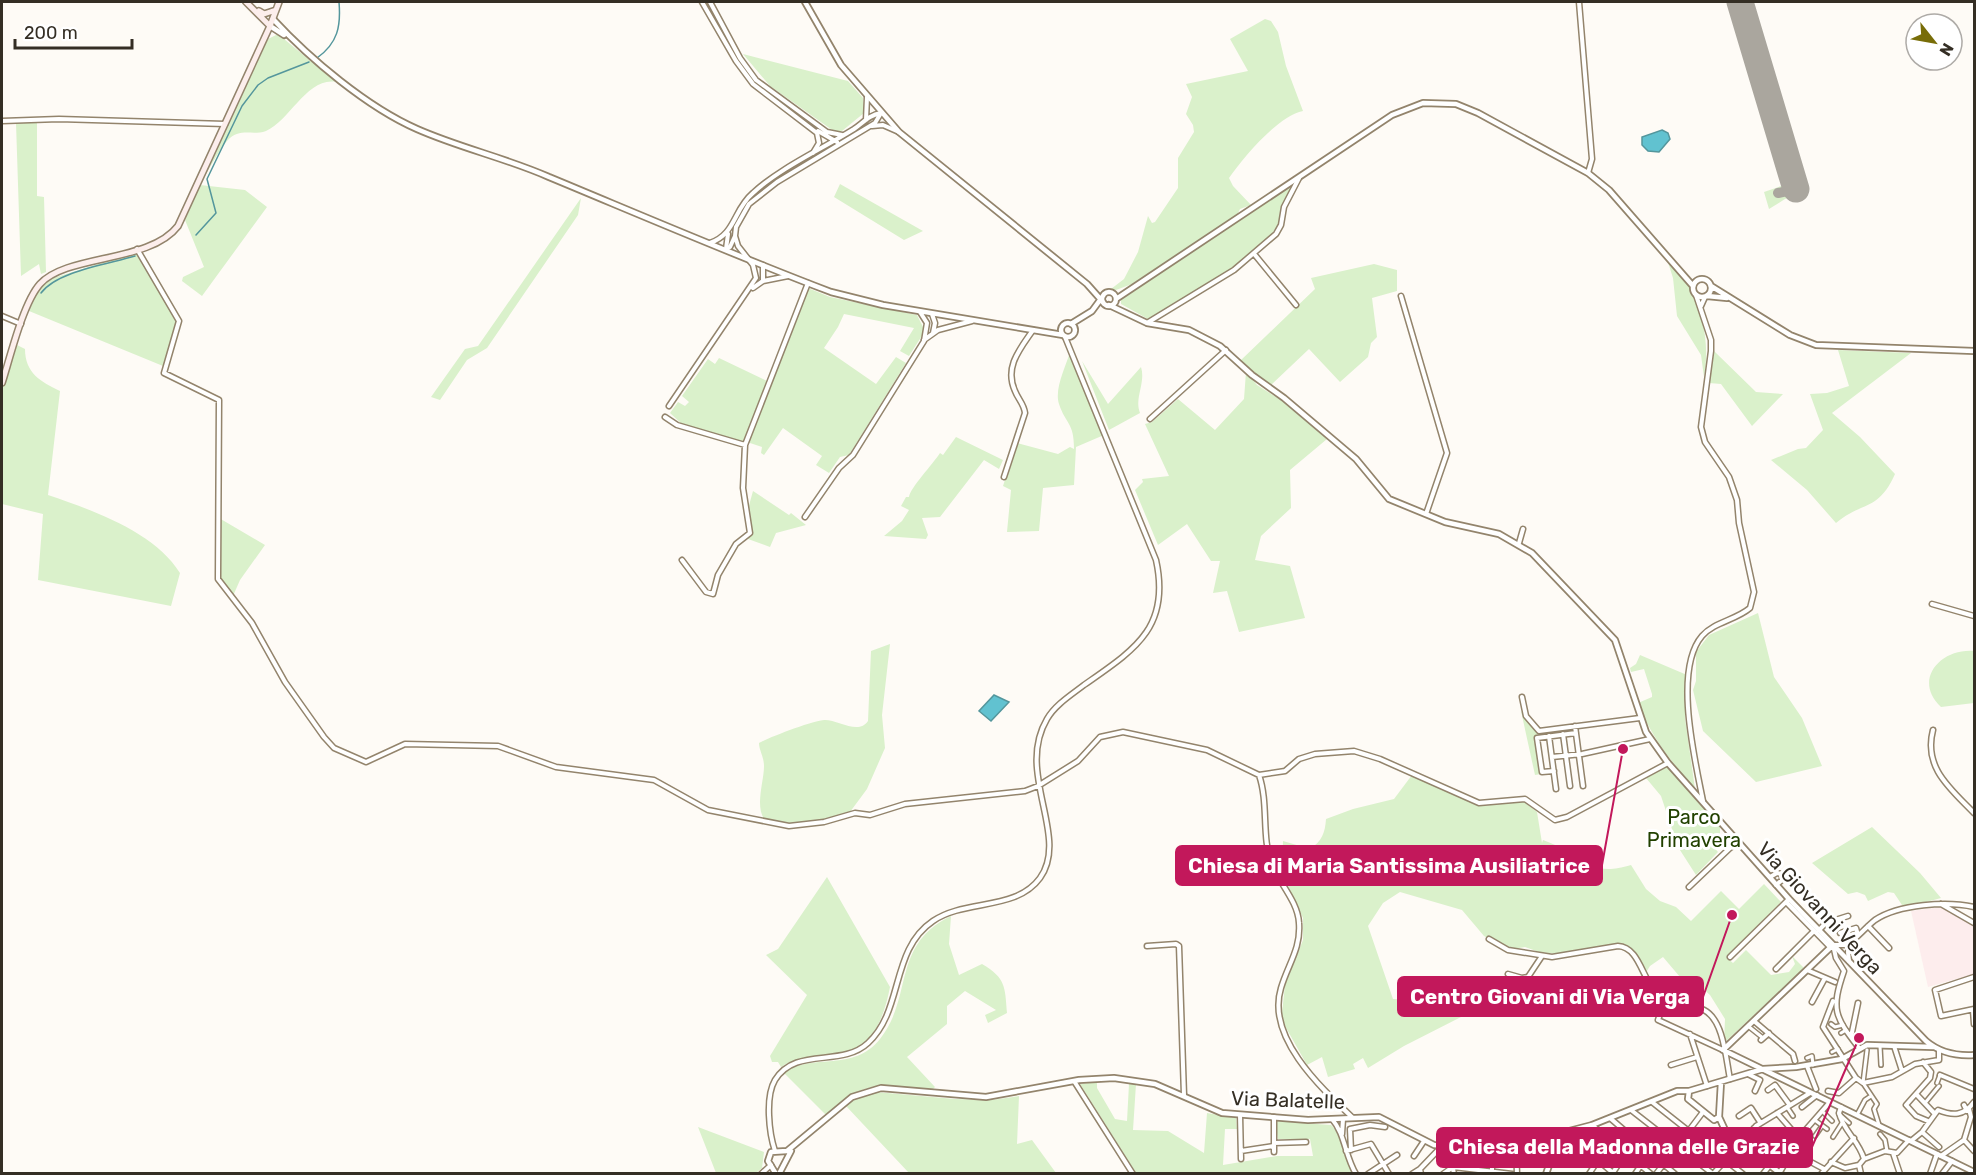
<svg xmlns="http://www.w3.org/2000/svg" width="1976" height="1175" font-family="Rubik,sans-serif">
<style>
.education{fill:#fdeded}
.green{fill:#daf1cb}
.water{fill:#61c2d0;stroke:#54969c;stroke-width:1.5}
.lines{fill:none;stroke-linecap:round;stroke-linejoin:round}
.stream{stroke:#54969c;stroke-width:1.5}
.taxiway{stroke:#aaa69e;stroke-width:10}
.runway{stroke:#aaa69e;stroke-width:27}
.pedestrian-casing{stroke:#93846c;stroke-width:6}
.minor-casing{stroke:#93846c;stroke-width:7}
.tertiary-casing{stroke:#93846c;stroke-width:8}
.secondary-casing{stroke:#93846c;stroke-width:8}
.pedestrian{stroke:#fff;stroke-width:3}
.minor{stroke:#fff;stroke-width:4}
.tertiary{stroke:#fff;stroke-width:4.5}
.secondary{stroke:#fceeec;stroke-width:5}
.labels{text-anchor:middle;stroke-width:6;stroke-linejoin:round;paint-order:stroke}
.park-label{font-size:20px;fill:#214100;stroke:#fff}
.street-label{font-size:20px;fill:#342e24;stroke:#fff}
.leader{fill:none;stroke:#c2185b;stroke-width:2}
.callout-dot{fill:#c2185b;stroke:#fff;stroke-width:2}
.callout{fill:#c2185b;stroke:#c2185b;stroke-width:2}
.callout-label{font-size:21px;text-anchor:middle;font-weight:bold;fill:#fff}
</style>
<rect width="100%" height="100%" fill="#fefbf6"/>
<path class="education" d="M1940,907L1974,926V974L1928,987L1911,911Z"/>
<path class="green" d="M1729,2H1751L1808,188V191L1785,199L1769,209L1764,192L1784,185Z
M1265,19L1271,21L1278,32L1286,66L1303,111C1278,116 1244,157 1229,178L1233,186L1251,205L1240,209L1237,215L1132,284L1116,290L1111,289L1124,279L1138,252L1148,216L1152,223L1155,222L1178,188V158L1194,132L1193,125L1186,114L1192,97L1186,84L1248,71L1230,39Z
M278,34L336,82C307,77 290,121 266,131C252,136 239,127 227,141C217,153 210,168 202,181L268,39Z
M743,54L848,81L863,98L864,113L842,131L835,132L770,86Z
M37,122V196L44,197L46,272L41,274L39,264L21,276L16,123Z
M840,184L923,231L904,240L834,197Z
M1293,184L1282,205L1278,225L1267,240L1236,267L1148,319L1121,304V298L1133,289Z
M200,185L245,190L267,207L202,296L182,281L183,277L204,267L185,220Z
M581,198L578,215L487,348L467,360L440,400L431,397L465,349L478,346Z
M137,252L178,321V330L163,366L29,311L37,292L50,279Z
M1666,256C1673,265 1685,275 1690,285C1703,314 1710,345 1704,377L1701,355L1677,316L1673,278Z
M1374,264L1397,270V291L1372,298L1377,337L1371,343L1368,357L1340,382L1309,349L1271,385L1257,377L1240,361L1315,289L1311,278Z
M808,288L830,297L917,315L925,331L909,356L900,351L914,328L844,314L838,327L824,348L876,384L896,357L906,363L849,455L840,457L829,473L816,465L822,456L783,428L764,455L761,453L762,447L747,442Z
M17,345L25,349C25,373 41,382 60,391L48,495C92,510 155,532 180,573L171,606L38,580L43,514L2,504V390Z
M1838,350L1911,353L1832,413L1860,437L1895,474C1878,512 1862,501 1836,523L1807,490L1771,460L1798,449L1806,448L1823,430L1810,394L1827,393L1849,386Z
M1714,351L1756,392L1783,394L1752,426L1721,384L1709,383Z
M1070,352L1104,435L1076,447L1074,485L1043,488L1039,531L1007,532L1011,490L1003,486L1017,443L1058,454L1070,447L1074,449C1074,422 1066,425 1059,404C1054,389 1066,366 1070,352Z
M719,358L767,381L743,442L683,425L670,413L678,402L685,406L689,402L682,396L708,359L715,364Z
M1082,361L1108,404L1141,367C1146,383 1134,398 1140,413L1109,430Z
M1246,372L1257,385L1281,400L1327,439L1290,470L1291,508L1261,536L1255,560L1290,566L1305,618L1239,632L1227,591L1213,593L1220,561H1211L1187,524L1158,545L1135,490L1143,482L1142,479L1169,476L1145,424L1152,422L1178,399L1215,430L1244,399Z
M956,437L1003,460L999,469L984,460L940,517L922,518L928,535L926,539L884,536L902,521L909,510L901,506L906,497H909C910,488 933,464 940,453L943,455Z
M753,491L789,515L791,513L806,525L776,533L770,547L748,539L752,529L748,509Z
M219,518L265,545L240,580L233,596L220,579Z
M1758,613L1774,677L1802,718L1822,766L1756,782L1703,731L1693,690L1696,681V652L1709,635Z
M890,644L882,715L885,748L867,789L850,812L823,820L789,823L764,819C755,805 764,781 764,766C764,757 759,750 759,743C767,738 817,719 825,720C838,720 859,735 868,721L871,651Z
M1974,651V703L1941,707C1912,680 1941,648 1974,651Z
M1640,655L1687,675L1685,718L1695,789C1671,761 1651,737 1638,703L1652,697V694L1644,669L1631,672L1630,668L1636,664Z
M1521,711L1538,732V736L1535,738L1541,774L1535,775Z
M1667,767L1720,826V835L1711,844L1718,852L1696,875L1678,847L1661,796L1646,778Z
M1412,775L1483,806L1523,801L1537,812L1542,843L1543,840C1552,844 1562,847 1570,852C1595,867 1600,874 1631,865L1646,889L1660,901L1676,907L1691,921L1721,891L1739,909L1764,884L1781,902L1726,957L1733,963L1746,950L1771,975L1789,972L1795,964L1792,956L1804,968L1724,1043L1725,1019L1710,995L1700,986L1680,977L1663,957L1650,966L1645,974C1639,960 1635,950 1622,943L1559,954L1539,952L1525,947L1513,949L1503,947L1484,936L1462,910L1400,892L1383,903L1368,926L1393,999L1430,1001L1449,996L1461,1017L1404,1046L1368,1068L1363,1058L1353,1064L1355,1069L1328,1077L1322,1057L1307,1065L1285,1026L1282,1013L1285,985L1303,940V918L1282,873L1283,841L1310,849C1322,841 1325,833 1326,819L1353,809L1394,799Z
M1872,827L1920,873L1941,898L1915,905H1902L1894,893L1888,892L1868,901L1865,895L1857,892L1848,894L1812,863Z
M827,877L890,987C883,1022 871,1052 831,1055C812,1056 798,1056 781,1067L778,1062H772L770,1056L807,995L766,955L778,949Z
M951,916L949,944L959,975L982,964C1006,978 1005,987 1007,1013L988,1023L985,1015L996,1010L965,991L947,1006V1024L907,1057L935,1087L932,1090C881,1084 867,1078 826,1115L784,1073C813,1052 853,1073 880,1039C914,996 891,945 951,916Z
M1097,1082V1088L1115,1119L1127,1121L1129,1084H1136L1133,1130L1168,1131L1204,1153L1207,1113L1236,1118L1237,1129H1225L1223,1165L1277,1156H1313L1310,1139H1278L1275,1121L1331,1125C1339,1130 1346,1162 1353,1173H1136L1080,1084Z
M876,1092L955,1099L992,1100L1019,1096L1017,1144L1032,1140L1056,1173H909L846,1106L855,1099Z
M698,1127L764,1152L762,1168L756,1173H716Z"/>
<path class="water" d="M1662,130L1668,133L1670,139L1659,152L1648,151L1642,145V137Z
M994,695L1009,702L991,721L979,711Z"/>
<g class="lines">
<path class="stream" d="M317,58C338,43 341,26 339,2
M196,235L216,213L207,179L242,106L258,85L268,78L309,62
M41,293C57,271 109,264 135,256"/>
<path class="taxiway" d="M1778,193L1796,189"/>
<path class="runway" d="M1740,2L1796,189"/>
<g class="pedestrian-casing">
<path id="pedestrian" d="M1831,1024L1835,1027L1843,1025
M1748,1026L1763,1038
M1841,1033L1846,1030
M1880,1046L1881,1065
M1867,1050L1863,1083L1877,1104L1874,1109L1879,1125
M1832,1052L1838,1049
M1807,1058L1812,1056L1813,1065
M1937,1083L1940,1075
M1925,1103L1939,1086
M1787,1107L1793,1116
M1822,1111L1832,1121
M1839,1114L1849,1123
M1857,1115L1865,1100L1871,1096
M1816,1121L1827,1129
M1880,1134L1885,1140L1887,1151
M1815,1136L1822,1126
M1833,1137L1842,1123
M1768,1164L1784,1144L1787,1146"/>
</g>
<g class="minor-casing">
<path id="minor" d="M702,2L736,61L753,84L817,133L819,143L813,153
M710,2L740,58L756,80L827,132L842,135
M1579,2L1592,159L1588,173
M866,120L867,97
M2,121L59,119L225,124
M872,126L883,125L899,132
M818,131L837,142
M710,243C736,234 733,210 753,193C780,168 822,149 854,129C863,123 869,115 881,113
M137,249L179,321L164,373L219,400L218,579L252,623L285,682L324,737L334,748L366,762L405,744L498,746L556,767L654,780L708,810L789,826L824,822L855,813L870,815L905,804L1025,791L1038,786L1078,761L1100,737L1123,732L1207,750L1259,775L1285,771L1299,759L1315,754L1354,751L1380,759L1479,803L1525,799L1555,820L1567,817L1668,763
M726,249L730,247L735,236
M726,249L728,234
M1255,255L1296,305
M763,265V280
M753,288L763,281L788,276
M1696,295L1711,340V351L1701,427L1705,442L1729,477L1737,500L1739,523L1754,592L1750,608C1736,620 1714,622 1702,636C1673,670 1695,760 1703,801
M1401,296L1447,453L1426,514
M1701,306L1705,297
M932,314L935,323L933,333
M2,316L21,324
M1147,323L1234,270L1276,234L1281,225L1284,207L1299,178
M924,340L938,330L972,321
M669,406L756,278L753,265L738,246L735,236L736,227L749,204L777,182L875,123L881,113
M665,417L677,425L745,445
M1150,419L1226,350
M1004,477L1025,413C1024,404 1018,399 1015,391C1004,367 1020,349 1033,330
M805,517L839,468L853,455L924,341L927,323L920,312
M1519,543L1523,529
M682,560L706,592L713,594L718,575L736,544L750,533L743,488L745,445L808,283
M1932,604L1974,616
M1522,697L1526,716L1539,731L1640,718
M1575,726L1583,786
M1933,730C1923,768 1951,789 1974,813
M1563,734L1570,786
M1549,736L1556,789
M1552,757L1582,754L1650,739
M1554,771L1542,772L1537,738L1576,733
M1259,775C1269,804 1261,837 1272,865C1280,884 1298,902 1299,923C1301,949 1288,964 1281,988C1266,1037 1320,1087 1353,1118
M1770,877L1777,873L1782,874V880L1776,885
M1689,887L1730,848L1739,843
M1786,902L1831,948
M1941,904L1974,923
M1868,926L1889,948
M1819,930L1826,923L1848,916
M1840,933L1856,928L1858,935
M1489,939L1508,950L1552,957L1618,946C1639,947 1642,978 1655,991C1670,1000 1688,1002 1704,1010C1724,1020 1726,1060 1730,1079
M1147,946L1176,944L1179,946L1184,1095
M1730,957L1789,899
M1849,961L1848,952L1853,942
M1776,969L1814,931
M1807,970L1835,982
M1508,974L1522,978L1528,977L1542,956
M1974,977L1935,990L1941,1016L1974,1009
M1666,997L1658,1020L1723,1050
M1833,1001L1823,1027L1856,1078
M1812,1002L1825,978
M1973,1010L1974,1024
M1754,1021L1793,1054L1795,1061
M1690,1034L1707,1086
M1851,1037L1858,1003
M1761,1040L1769,1033
M1894,1046L1902,1071
M1859,1048C1834,1016 1831,1009 1844,971L1836,958L1833,945H1847C1857,938 1865,928 1875,920C1899,904 1947,901 1974,907
M1923,1062L1931,1072L1930,1078L1906,1105L1916,1116L1928,1121
M1671,1065L1697,1057
M1807,1066L1816,1089
M1748,1074L1760,1080L1755,1091
M1940,1075L1974,1089
M1074,1081L1133,1174
M1768,1090L1775,1085L1789,1104
M1828,1091L1839,1093L1856,1078L1863,1083L1892,1077L1915,1064L1939,1060V1050
M1917,1095L1935,1114
M1652,1102L1743,1174
M1964,1105L1967,1111
M1802,1107L1817,1095
M1841,1107L1839,1113C1843,1130 1859,1141 1864,1159
M1631,1110L1713,1174
M1777,1113L1791,1129
M1240,1115L1241,1159
M1739,1116L1751,1108L1760,1122
M1610,1118L1675,1174
M1332,1119C1345,1134 1345,1156 1356,1174
M1592,1125L1651,1174
M1754,1128L1759,1133
M1922,1132L1939,1147
M1342,1134L1343,1119
M1964,1140L1974,1151
M1911,1141L1922,1132L1938,1110C1953,1116 1964,1116 1974,1102
M1274,1143L1306,1142
M1516,1145L1517,1174
M1449,1147L1454,1174
M1351,1150L1350,1129L1370,1125L1385,1127
M775,1151C769,1133 765,1097 775,1080C796,1046 841,1068 868,1043C904,1010 890,950 933,921C965,899 1016,911 1040,878C1070,836 1015,773 1047,719C1055,705 1071,695 1084,685C1134,650 1171,628 1156,560L1065,337
M1241,1151L1274,1146
M1346,1151L1371,1144L1389,1174
M1274,1152V1117
M1792,1152L1824,1169
M1893,1153L1900,1174
M1414,1156L1424,1141
M1941,1156L1964,1140L1971,1117L1969,1109
M1864,1159L1885,1151L1897,1153L1909,1140
M1598,1160L1613,1173
M1831,1162L1845,1168L1859,1165
M1780,1172L1802,1134L1830,1102
M1492,1173V1148
M761,1174L771,1165
M1368,1174L1397,1155
M1412,1174L1420,1169
M1421,1174L1420,1169L1442,1146
M1443,1174L1453,1167L1512,1174
M1589,1174L1620,1127
M1612,1174L1626,1153
M1635,1174L1641,1165
M1656,1174L1703,1112
M1713,1174L1756,1126L1810,1093
M1763,1174L1770,1165
M1821,1174L1854,1138
M1861,1174L1859,1165L1864,1159
M1930,1174L1937,1154
M1942,1174L1952,1161"/>
</g>
<g class="tertiary-casing">
<path id="tertiary" d="M805,2L841,65L899,132L1087,284L1103,302
M273,19C310,59 367,107 417,129C460,148 506,158 549,177C643,216 736,256 831,292L883,305L1063,335
M270,26L284,35
M1693 288a9 9 0 1 1 18 0a9 9 0 1 1-18 0Z
M1711,286L1790,335L1816,345L1974,351
M1102 299a7 7 0 1 1 14 0a7 7 0 1 1-14 0Z
M1707,296L1727,298
M1116,299L1392,115L1423,103L1456,104L1478,113L1588,173L1609,190L1693,286
M1109,305L1147,323L1189,330L1220,346L1252,375L1284,398L1356,459L1389,499L1445,522L1499,534L1532,553L1615,640L1646,732L1668,763L1789,899L1926,1041C1940,1053 1957,1056 1974,1055
M1061 330a7 7 0 1 1 14 0a7 7 0 1 1-14 0Z
M1071,324L1092,311L1103,296
M1833,945L1723,1050L1974,1172
M1689,1091L1688,1099L1714,1120L1719,1117L1721,1082
M1719,1117L1725,1130L1781,1174
M776,1174L768,1161L771,1152L787,1151L852,1097L881,1088L986,1097L1079,1080L1114,1078L1155,1084L1222,1113L1308,1120L1379,1117L1434,1145L1478,1149L1516,1145L1592,1125L1677,1091H1689L1763,1069L1796,1067L1842,1059L1867,1045L1933,1047
M779,1174L791,1151
M1546,1174L1560,1134"/>
</g>
<g class="secondary-casing">
<path id="secondary" d="M246,2L270,26
M259,11L264,14L276,10
M2,383C10,358 23,303 40,284C67,254 150,263 178,226L270,26L279,2"/>
</g>
<use href="#pedestrian" class="pedestrian"/>
<use href="#minor" class="minor"/>
<use href="#tertiary" class="tertiary"/>
<use href="#secondary" class="secondary"/>
</g>
<g class="labels">
<g class="park-label">
<text x="1694" y="824">Parco<tspan x="1694" dy="23">Primavera</tspan></text>
</g>
<g class="street-label">
<text transform="translate(1820 908) rotate(47)" y="7">Via Giovanni Verga</text>
<text transform="translate(1288 1100) rotate(2)" y="7">Via Balatelle</text>
</g>
</g>
<path class="leader" d="M1623 749L1602 865M1732 915L1703 997M1859 1038L1812 1147"/>
<g class="callout-dot">
<circle cx="1623" cy="749" r="6"/>
<circle cx="1732" cy="915" r="6"/>
<circle cx="1859" cy="1038" r="6"/>
</g>
<g class="callout">
<rect x="1176" y="846" width="426" height="39" rx="6"/>
<rect x="1398" y="977" width="305" height="39" rx="6"/>
<rect x="1437" y="1128" width="375" height="39" rx="6"/>
</g>
<g class="callout-label">
<text x="1389" y="873">Chiesa di Maria Santissima Ausiliatrice</text>
<text x="1550" y="1004">Centro Giovani di Via Verga</text>
<text x="1624" y="1154">Chiesa della Madonna delle Grazie</text>
</g>
<rect width="1976" height="1175" fill="none" stroke="#342e24" stroke-width="6"/>
<g transform="translate(1934 42) rotate(121)"><circle r="28" fill="#ffffff" stroke="#aeaba7" stroke-width="1.5"/>
<path d="M0-4.5L10 22L0 15L-10 22Z" fill="#786d08"/>
<text y="-9" font-size="16" font-weight="bold" text-anchor="middle" fill="#342e24">N</text>
</g>
<path d="M15 39v9h117v-9" fill="none" stroke="#342e24" stroke-width="3"/>
<text x="24" y="39" font-size="18" fill="#342e24" stroke="#ffffff" stroke-width="4.5" paint-order="stroke">200 m</text>
</svg>
